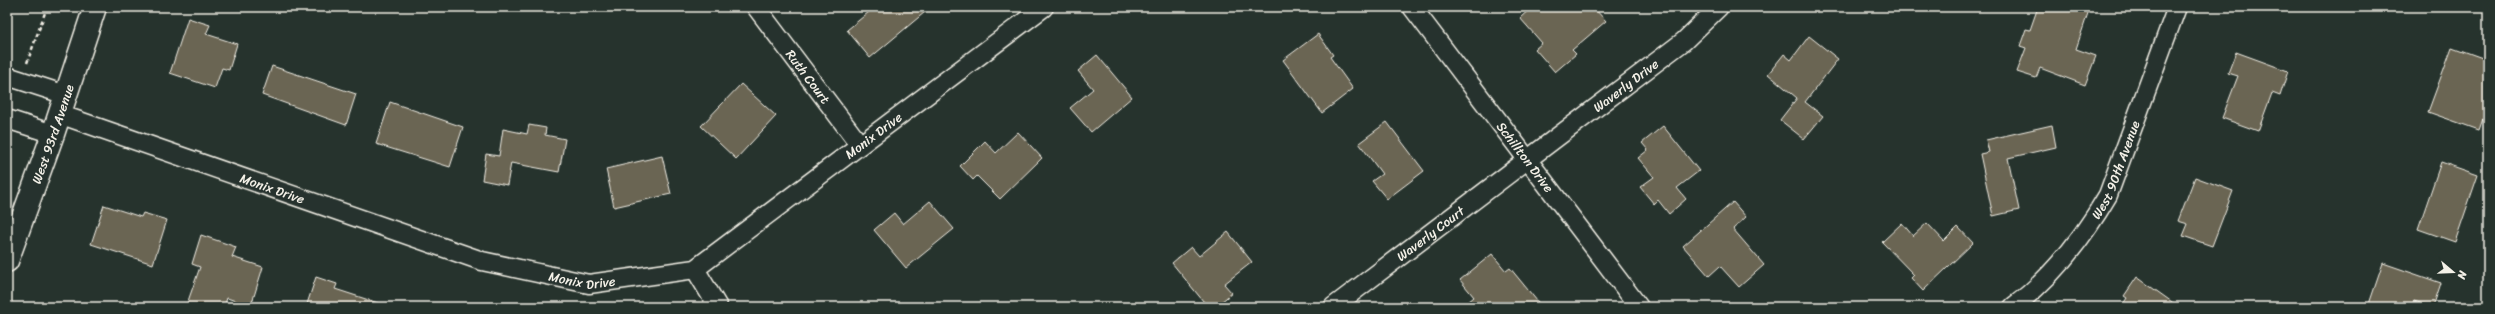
<svg xmlns="http://www.w3.org/2000/svg" width="2495" height="314" font-family="Sriracha,sans-serif">
<style>
.building{fill:#6b6553;stroke:#f4f1e8}
.lines{fill:none;stroke-linecap:round;stroke-linejoin:round}
.minor-casing{stroke:#f4f1e8;stroke-width:21}
.tertiary-casing{stroke:#f4f1e8;stroke-width:25}
.path{stroke:#f4f1e8;stroke-width:2.5;stroke-dasharray:4 3;stroke-linecap:butt}
.minor{stroke:#26332d;stroke-width:18}
.tertiary{stroke:#26332d;stroke-width:22}
.labels{text-anchor:middle;stroke-width:4;stroke-linejoin:round;paint-order:stroke}
.street-label{font-size:13px;fill:#f4f1e8;stroke:#26332d}
</style>
<rect width="100%" height="100%" fill="#26332d"/>
<filter id="ink" filterUnits="userSpaceOnUse"><feTurbulence type="fractalNoise" baseFrequency=".025" numOctaves="2"/><feDisplacementMap in="SourceGraphic" scale="8" xChannelSelector="R" yChannelSelector="G"/><feConvolveMatrix kernelMatrix="1 2 1 2 8 2 1 2 1" color-interpolation-filters="sRGB"/></filter>
<g filter="url(#ink)">
<path class="building" d="M875,7H931L870,58L847,30Z
M1532,7H1593L1606,21L1572,50L1576,54L1555,72L1535,49L1542,43L1520,18Z
M2038,7H2090L2076,49L2096,56L2085,85L2040,68L2036,78L2017,72L2026,48L2020,46L2026,29L2030,30Z
M188,18L210,25L206,34L237,44L229,70L222,68L215,88L170,73Z
M1318,34L1333,55L1330,57L1353,89L1322,113L1283,60Z
M1809,36L1838,59L1805,102L1823,116L1804,139L1780,120L1797,98L1768,74L1784,54L1791,60Z
M2452,47L2488,60V105L2479,130L2428,112Z
M2236,52L2288,71L2280,96L2272,93L2258,131L2222,118L2238,76L2228,73Z
M1097,55L1132,97L1091,132L1070,108L1093,89L1078,71Z
M272,66L356,94L346,125L262,95Z
M741,84L776,116L736,159L701,126Z
M390,102L463,127L450,167L376,144Z
M1387,122L1424,171L1387,199L1372,181L1382,174L1359,143Z
M529,125L546,128L545,135L565,139L559,172L511,163L507,185L482,180L486,154L499,156L503,129L527,134Z
M2052,125L2056,147L2008,158L2019,210L1993,216L1980,154L1989,152L1986,140Z
M1663,126L1699,171L1677,188L1686,199L1669,214L1658,200L1654,204L1640,187L1654,177L1638,158L1648,150L1642,143Z
M1018,132L1042,158L1000,199L977,176L973,180L960,166L985,141L996,153Z
M662,156L671,194L614,207L606,169Z
M2441,162L2478,175L2455,242L2418,229Z
M2195,177L2233,191L2212,246L2183,236L2188,224L2178,221Z
M930,201L954,229L906,268L874,230L894,213L903,224Z
M1733,202L1746,217L1733,229L1764,265L1739,287L1720,266L1709,276L1683,246Z
M104,205L141,217L143,213L167,220L153,264L91,244Z
M1902,223L1913,236L1927,223L1944,241L1958,227L1973,243L1923,291L1911,278L1914,275L1882,242Z
M1228,232L1252,262L1224,284L1232,293L1215,307H1208L1172,263L1191,247L1199,256Z
M201,235L236,247L232,257L263,267L251,306L227,298L224,307H197L187,304L200,267L192,264Z
M1492,254L1506,271L1510,268L1542,307H1462L1474,297L1460,280Z
M2383,263L2441,283L2433,307L2414,301L2412,307H2368Z
M316,277L337,284L335,289L378,303V307H306Z
M2137,277L2179,307H2121L2127,298L2124,296Z"/>
<g class="lines">
<g class="minor-casing">
<g id="minor">
<path id="s1" d="M756,7L860,145"/>
<path id="s2" d="M1412,7L1639,307"/>
<path d="M7,76L66,95"/>
<path id="s3" d="M59,114L482,261L589,284L695,269L1044,7"/>
<path d="M7,119L53,134"/>
<path d="M695,269L718,307"/>
<path id="s4" d="M1333,307L1684,41L1719,7"/>
<path id="s5" d="M2013,307C2053,277 2083,238 2108,195L2177,7"/>
</g>
</g>
<g class="tertiary-casing">
<g id="tertiary">
<path id="s6" d="M7,261L53,134L95,7"/>
</g>
</g>
<path class="path" d="M27,63L47,7"/>
<use href="#minor" class="minor"/>
<use href="#tertiary" class="tertiary"/>
</g>
</g>
<g class="labels">
<g class="street-label">
<text dy="5" stroke="none"><textPath href="#s1" startOffset="87">Ruth Court</textPath></text>
<text dy="5" stroke="none"><textPath href="#s4" startOffset="367">Waverly Drive</textPath></text>
<text dy="5" stroke="none"><textPath href="#s6" startOffset="135">West 93rd Avenue</textPath></text>
<text dy="5" stroke="none"><textPath href="#s3" startOffset="887">Monix Drive</textPath></text>
<text dy="5" stroke="none"><textPath href="#s2" startOffset="188">Schillton Drive</textPath></text>
<text dy="5" stroke="none"><textPath href="#s5" startOffset="174">West 90th Avenue</textPath></text>
<text dy="5" stroke="none"><textPath href="#s3" startOffset="226">Monix Drive</textPath></text>
<text dy="5" stroke="none"><textPath href="#s4" startOffset="122">Waverly Court</textPath></text>
<text dy="5" stroke="none"><textPath href="#s3" startOffset="550">Monix Drive</textPath></text>
</g>
</g>
<rect width="2495" height="314" fill="none" stroke="#26332d" stroke-width="24"/>
<rect x="12" y="12" width="2471" height="290" fill="none" stroke="#f4f1e8" stroke-width="1.5" filter="url(#ink)"/>
<g transform="translate(2453 272) rotate(109)" stroke="#26332d" stroke-width="3" paint-order="stroke">
<path d="M0-3L7 15L0 10L-7 15Z" fill="#f4f1e8"/>
<text y="-6" font-size="11" font-weight="bold" text-anchor="middle" fill="#f4f1e8">N</text>
</g>
</svg>
